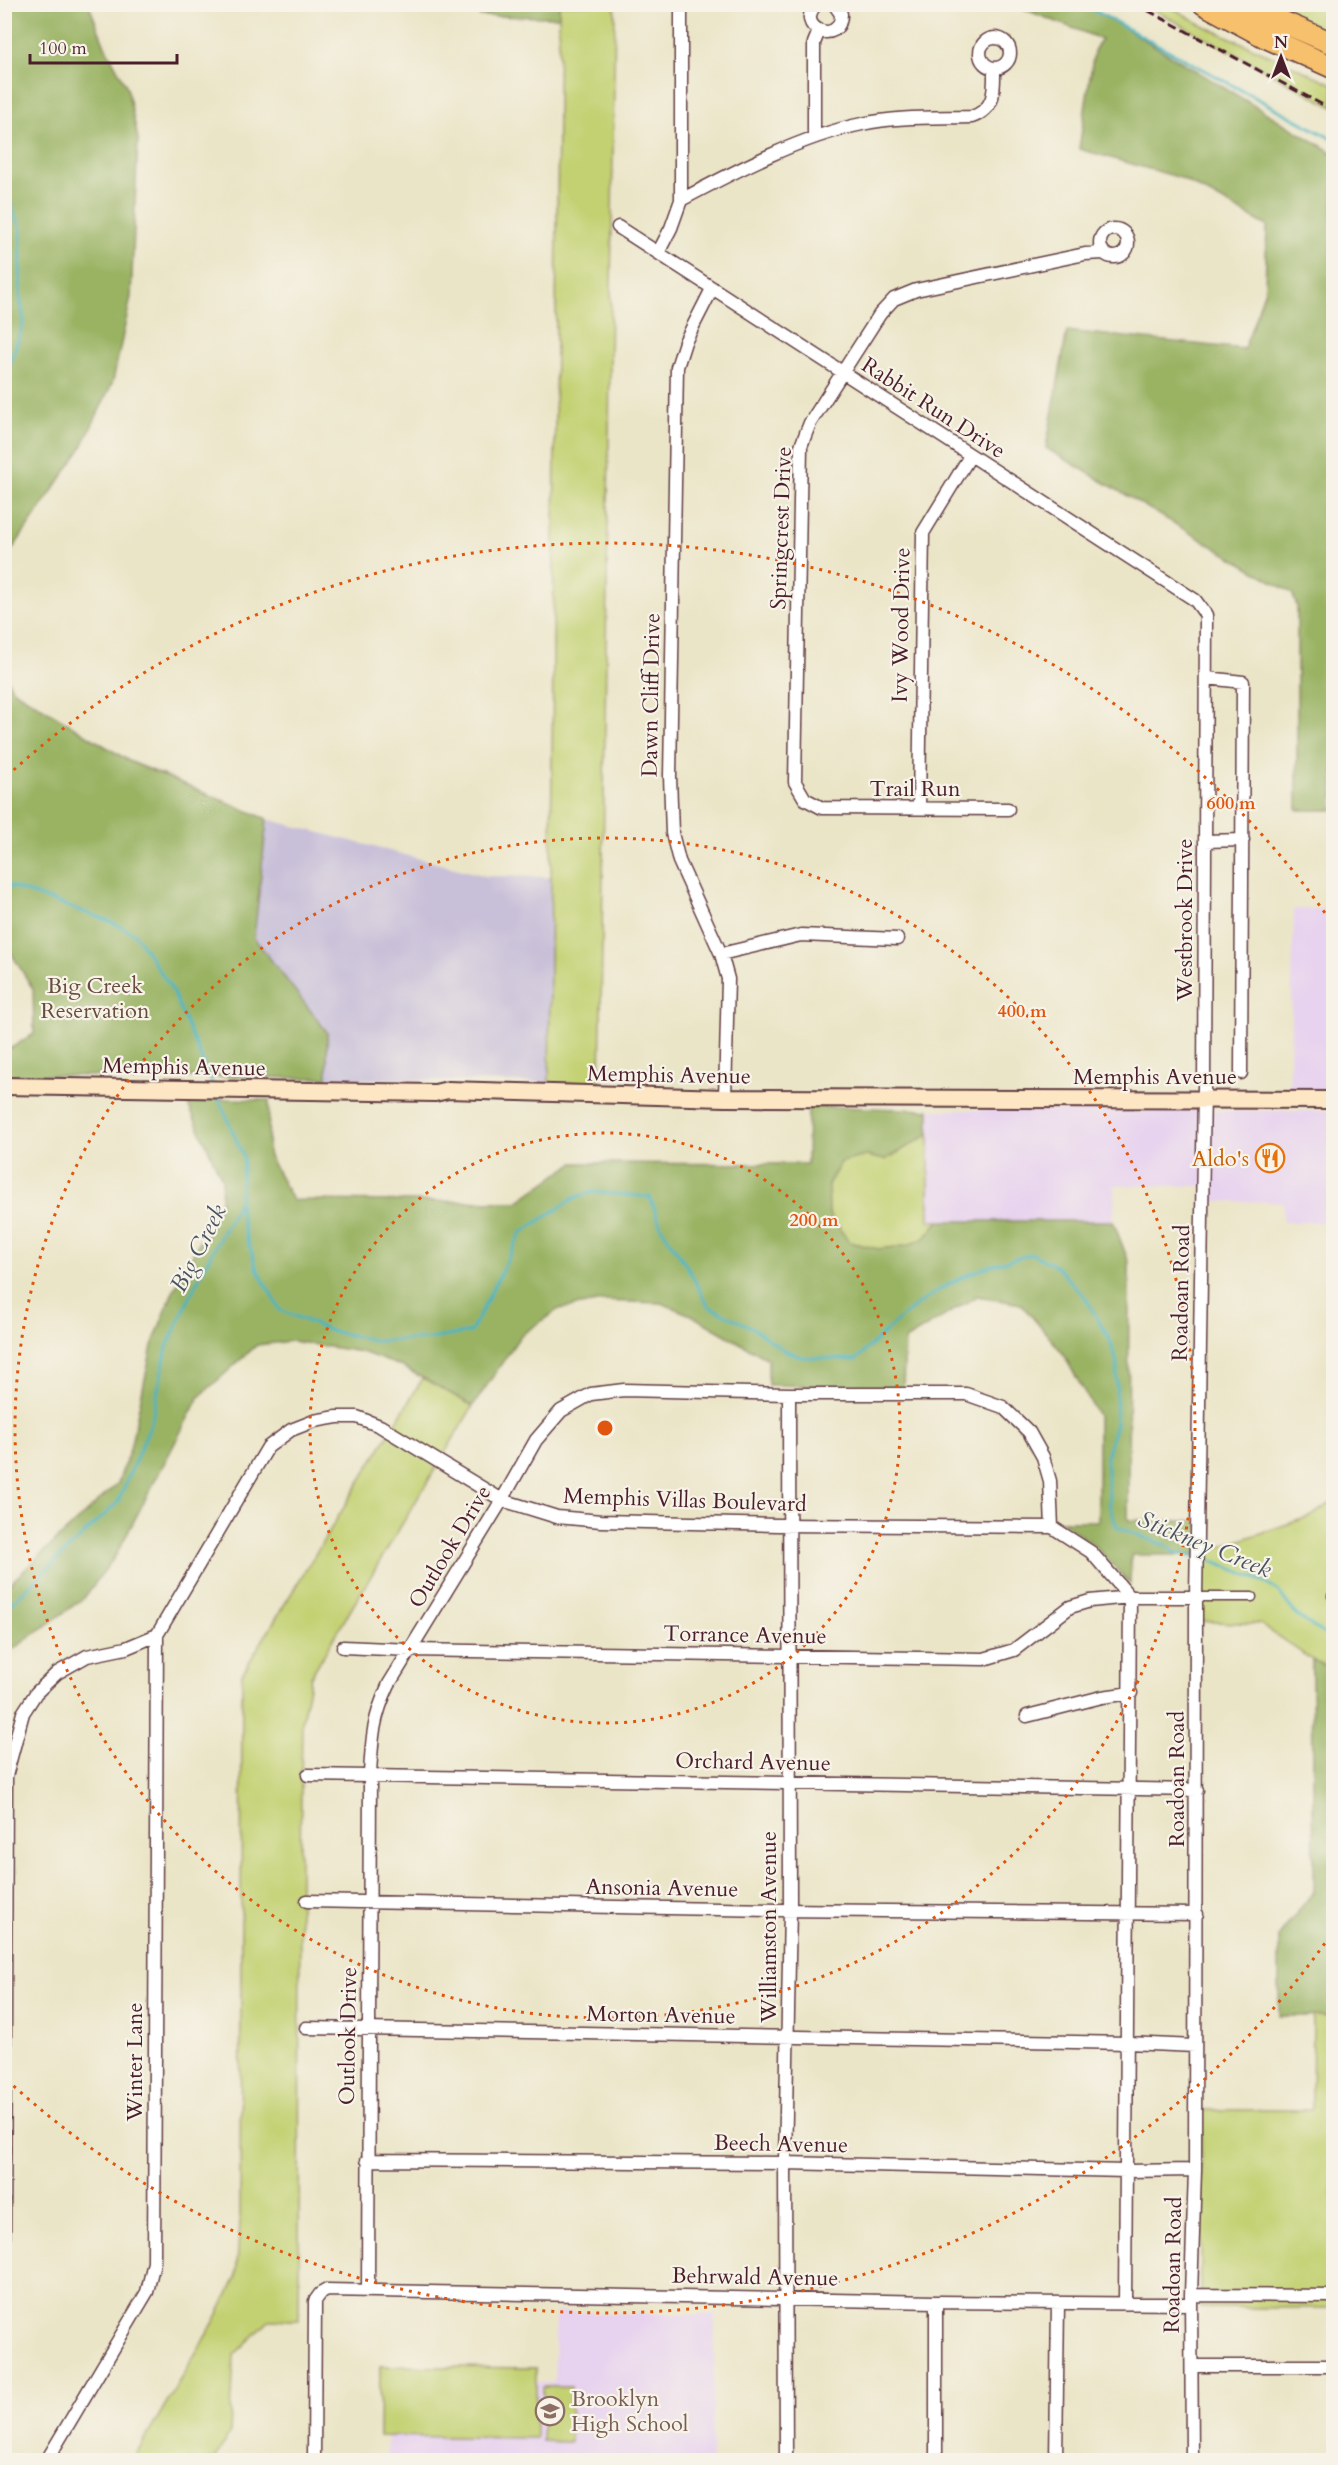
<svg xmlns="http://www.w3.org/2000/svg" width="1338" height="2465" font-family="Cardo,serif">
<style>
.built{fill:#e7d2ef}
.industrial{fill:#c8bfd8}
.green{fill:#c3d172;stroke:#86784e;stroke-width:1.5}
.forest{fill:#9ab364;stroke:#726948;stroke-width:1.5}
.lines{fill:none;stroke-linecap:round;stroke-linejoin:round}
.stream{stroke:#46b4c1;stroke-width:3}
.pedestrian-casing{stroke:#623d43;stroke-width:11}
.minor-casing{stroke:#623d43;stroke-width:15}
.secondary-casing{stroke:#623d43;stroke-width:20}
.motorway-casing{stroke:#623d43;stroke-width:24}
.pedestrian{stroke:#fff;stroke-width:8}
.minor{stroke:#fff;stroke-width:12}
.secondary{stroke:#fce6c4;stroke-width:16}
.motorway{stroke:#f7c06c;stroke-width:21}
.rail{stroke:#4a1f2b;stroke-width:3;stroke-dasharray:9 4.5;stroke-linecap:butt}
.ring{fill:none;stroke:#e0560e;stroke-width:3;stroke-dasharray:3 6}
.labels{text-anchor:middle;stroke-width:4.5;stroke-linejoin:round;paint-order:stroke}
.street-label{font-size:22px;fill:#4a1f2b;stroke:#f7f3e8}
.park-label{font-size:22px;fill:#684c3d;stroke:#f7f3e8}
.food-label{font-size:22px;fill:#c56008;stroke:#f7f3e8;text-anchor:end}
.education-label{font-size:22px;fill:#785e54;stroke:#f7f3e8;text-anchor:start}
.water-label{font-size:24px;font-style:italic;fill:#495360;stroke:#f7f3e8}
.centre{fill:#e0560e;stroke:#f7f3e8;stroke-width:3}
.ring-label{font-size:18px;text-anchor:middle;font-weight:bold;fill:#e0560e;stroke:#f7f3e8;stroke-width:4.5;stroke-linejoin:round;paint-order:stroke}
</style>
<rect width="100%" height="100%" fill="#f7f3e8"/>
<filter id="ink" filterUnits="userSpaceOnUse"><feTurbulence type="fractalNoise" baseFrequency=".0167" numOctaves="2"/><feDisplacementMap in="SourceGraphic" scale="12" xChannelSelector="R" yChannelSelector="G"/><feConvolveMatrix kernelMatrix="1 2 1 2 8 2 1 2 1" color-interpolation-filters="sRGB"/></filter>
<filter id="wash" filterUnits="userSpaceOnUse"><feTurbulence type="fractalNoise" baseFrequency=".008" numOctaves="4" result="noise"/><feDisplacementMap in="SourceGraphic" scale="24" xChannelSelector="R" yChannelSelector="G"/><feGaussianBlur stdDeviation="1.35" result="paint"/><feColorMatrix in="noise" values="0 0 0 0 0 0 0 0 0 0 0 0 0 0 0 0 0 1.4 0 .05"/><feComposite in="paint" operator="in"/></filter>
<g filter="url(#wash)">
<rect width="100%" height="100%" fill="#ebe5c8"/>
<path class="built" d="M1294,909H1333V1093H1289Z
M929,1110L1333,1111V1222H1283V1202L1210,1201L1209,1186L1115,1185L1113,1221H929Z
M556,2312L715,2315L712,2460H387L389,2380L554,2383Z"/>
<path class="industrial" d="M267,819L486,876L551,877L549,1083L327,1078L326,1032L254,938Z"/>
<path class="green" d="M559,5H615L600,1084L549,1083Z
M1145,5H1168L1202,25L1333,84V107Z
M1259,5H1333V35Z
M929,1134V1221H939L925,1238L906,1246L878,1249L849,1242L829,1214L828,1184L841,1162L866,1156L885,1160Z
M423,1378L473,1406L311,1676L302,1721L300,1858L299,2320H270L234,2355L230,2432L215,2460H133L214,2322L236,2278L240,2222L242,1674Z
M1333,1502V1925H1315L1312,1660L1260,1624L1196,1621L1197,1555L1311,1516Z
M1313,2016H1333V2308H1201V2110H1312Z
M380,2366L536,2368V2438L379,2436Z
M543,2387H571L570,2442L542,2441Z"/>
<path class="forest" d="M5,4L89,5L105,46L127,87L138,139L131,297L113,381L81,449L5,560Z
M477,5H559V17L479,16Z
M1013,5H1087L1333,153V810H1297V606L1292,593L1046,448L1067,331L1244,349L1265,290L1267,226L1181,178L1079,149L1094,51L1101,39Z
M5,674L12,689L129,761L267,819L254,938L327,1032V1078L5,1075V1047L11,1048L34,1034L33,989L5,943Z
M185,1098L269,1100L268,1154L292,1200L517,1202L573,1163L807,1164L808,1106L929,1110V1134L885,1160L866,1156L841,1162L828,1184L829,1214L849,1242L878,1249L906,1246L925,1238L939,1221H1113L1129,1263L1128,1520L1198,1521L1197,1555H1131L1130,1584L1094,1545L1062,1521H1098V1416L1062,1352L1021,1304L977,1296L905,1340L903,1387L768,1385V1359L691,1315L661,1303L602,1301L559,1309L520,1336L473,1406L403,1367L362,1352L292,1341L257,1345L199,1397L116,1555L84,1598L5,1655V1588L118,1483L130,1449L152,1346L171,1296L221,1200L222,1179Z
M1312,1660L1333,1668V2016H1279V1936L1314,1891Z"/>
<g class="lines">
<path class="stream" d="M1082,4L1334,140
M4,187L21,229L20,297L24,321L4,382
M4,884L107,920L135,934L171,988L212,1083
M239,1202L243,1226L257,1269L280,1310L331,1331L378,1341L429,1339L471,1332L521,1233L574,1198L593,1192L650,1197L661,1227L688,1268L708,1306L753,1328L782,1349L801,1357L856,1360C893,1323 930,1289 979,1270C996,1263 1015,1259 1033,1254L1057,1267L1085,1297L1110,1340L1117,1363L1116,1424L1106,1457L1110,1508L1117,1527L1167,1546L1174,1552L1194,1557
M1200,1558L1216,1562L1262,1581L1278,1591L1297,1616L1334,1641
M4,1610L118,1502L151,1423L167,1347L200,1275L239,1202L244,1158L217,1095"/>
</g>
</g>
<g filter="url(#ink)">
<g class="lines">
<g class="pedestrian-casing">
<path id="pedestrian" d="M1332,1596H1334
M1196,1597H1252"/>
</g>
<g class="minor-casing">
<path id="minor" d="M817,4C792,27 841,48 841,14L834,4
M980 53a15 15 0 1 1 30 0a15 15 0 1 1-30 0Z
M814,137V43L819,31
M681,200V4
M618,227L1195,600L1206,615L1204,1089L1196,1597L1195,2170L1191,2295L1192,2460
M1100 243a14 14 0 1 1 28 0a14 14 0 1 1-28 0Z
M658,253L671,228L681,200C735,171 802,136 862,124C898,116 935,118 972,117C996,108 994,91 994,68
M712,289L685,342L677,367L670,776L672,833L679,861L721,954L728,979L725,1098
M1207,678L1243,682L1241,1073
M919,808L923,533L970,456
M1008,809L822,808L805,799L795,782L801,446L810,423L880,314L894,299L916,290L1085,254L1104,253
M1205,841L1243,840
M721,954L801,935L897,939
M343,1647L411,1650L984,1659L1014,1650L1070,1607L1090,1601L1130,1597L1125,2303
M1027,1716L1102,1697L1131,1693
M308,1775L1197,1790
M307,1901L776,1910L1197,1914
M306,2028L1128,2043L1195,2046
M367,2160L785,2163L1126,2171L1195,2170
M4,2248L6,1776L23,1713L36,1693L57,1673L87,1656L126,1648L157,1635L268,1447L291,1430L314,1421L337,1417H357L380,1426L502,1500L557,1517L601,1521L778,1525L1052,1527L1091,1552L1130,1597H1196
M368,2290L370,1774C372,1737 373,1718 389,1684L502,1500L536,1440L561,1411L591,1394L624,1390L789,1394H966L1003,1407L1029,1432L1043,1457L1050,1481L1052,1527
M1191,2295L1334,2296
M1192,2366H1334
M47,2460L147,2292L154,2262L157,1635
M314,2460L315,2301L320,2294L327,2290L936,2302L1191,2304
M786,2460L785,2163L790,1910L789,1394
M936,2460V2302
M1056,2460L1058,2303"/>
</g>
<g class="secondary-casing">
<path id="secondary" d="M4,1086L435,1093L448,1090L725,1098L1334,1100"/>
</g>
<g class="motorway-casing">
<path id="motorway" d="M1204,4L1265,37L1334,68
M1241,4L1334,44"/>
</g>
<use href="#pedestrian" class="pedestrian"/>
<use href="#minor" class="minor"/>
<use href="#secondary" class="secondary"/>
<use href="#motorway" class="motorway"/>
<path class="rail" d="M1136,4L1334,111"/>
</g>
</g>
<g class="ring">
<circle cx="605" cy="1428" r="295"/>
<circle cx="605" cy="1428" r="590"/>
<path d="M1330 1936A885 885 0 0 1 7 2080M7 776A885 885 0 0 1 1330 920"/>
</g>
<defs>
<g id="restaurant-ring" transform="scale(1.5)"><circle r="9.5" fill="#f7f3e8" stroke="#e8710a" stroke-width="1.5"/><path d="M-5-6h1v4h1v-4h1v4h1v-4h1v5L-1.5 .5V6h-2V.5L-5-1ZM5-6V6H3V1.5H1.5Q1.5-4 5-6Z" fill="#e8710a"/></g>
<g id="school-ring" transform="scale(1.5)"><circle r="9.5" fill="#f7f3e8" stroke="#8d6e63" stroke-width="1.5"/><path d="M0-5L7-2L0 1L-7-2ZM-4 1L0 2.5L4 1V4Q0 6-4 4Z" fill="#8d6e63"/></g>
</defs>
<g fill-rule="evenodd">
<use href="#restaurant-ring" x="1270" y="1158"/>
<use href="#school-ring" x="550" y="2411"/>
</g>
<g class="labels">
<g class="street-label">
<text transform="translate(934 407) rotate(33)" y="8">Rabbit Run Drive</text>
<text transform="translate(780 528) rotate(-88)" y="8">Springcrest Drive</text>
<text transform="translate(900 625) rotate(-89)" y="8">Ivy Wood Drive</text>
<text transform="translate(650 695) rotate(-89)" y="8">Dawn Cliff Drive</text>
<text x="915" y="796">Trail Run</text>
<text transform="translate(1184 920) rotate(-90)" y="8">Westbrook Drive</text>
<text transform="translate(184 1066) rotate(1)" y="8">Memphis Avenue</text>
<text transform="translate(669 1074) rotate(1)" y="8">Memphis Avenue</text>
<text x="1155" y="1084">Memphis Avenue</text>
<text transform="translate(1180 1293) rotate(-89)" y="8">Roadoan Road</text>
<text transform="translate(685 1499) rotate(2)" y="8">Memphis Villas Boulevard</text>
<text transform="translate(449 1546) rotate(-59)" y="8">Outlook Drive</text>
<text transform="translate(745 1634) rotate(1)" y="8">Torrance Avenue</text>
<text transform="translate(753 1761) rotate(1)" y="8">Orchard Avenue</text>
<text transform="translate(1176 1779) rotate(-90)" y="8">Roadoan Road</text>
<text transform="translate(662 1887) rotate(1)" y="8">Ansonia Avenue</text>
<text transform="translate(768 1927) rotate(-90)" y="8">Williamston Avenue</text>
<text transform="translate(661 2014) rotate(1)" y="8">Morton Avenue</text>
<text transform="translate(347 2036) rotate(-89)" y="8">Outlook Drive</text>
<text transform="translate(134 2062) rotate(-90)" y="8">Winter Lane</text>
<text transform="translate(781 2143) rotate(1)" y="8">Beech Avenue</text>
<text transform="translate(1172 2265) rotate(-89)" y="8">Roadoan Road</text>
<text transform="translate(755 2276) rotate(1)" y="8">Behrwald Avenue</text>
</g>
<g class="park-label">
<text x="95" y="993">Big Creek<tspan x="95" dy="25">Reservation</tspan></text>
</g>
<g class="food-label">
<text x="1249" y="1166">Aldo's</text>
</g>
<g class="education-label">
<text x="571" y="2406">Brooklyn<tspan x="571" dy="25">High School</tspan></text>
</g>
<g class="water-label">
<text transform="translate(198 1248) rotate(-63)" y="8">Big Creek</text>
<text transform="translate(1205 1544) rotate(22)" y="8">Stickney Creek</text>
</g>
</g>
<circle cx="605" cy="1428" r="9" class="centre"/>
<g class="ring-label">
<text x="1231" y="809">600 m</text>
<text x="1022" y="1017">400 m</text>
<text x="814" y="1226">200 m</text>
</g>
<rect width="1338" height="2465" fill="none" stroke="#f7f3e8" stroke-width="24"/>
<g transform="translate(1281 57)" stroke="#f7f3e8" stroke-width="4.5" paint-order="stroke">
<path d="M0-4.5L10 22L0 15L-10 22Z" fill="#4a1f2b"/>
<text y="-9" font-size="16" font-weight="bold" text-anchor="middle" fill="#4a1f2b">N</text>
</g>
<path d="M30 54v9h147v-9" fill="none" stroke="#4a1f2b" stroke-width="3"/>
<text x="39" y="54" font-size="18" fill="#4a1f2b" stroke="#f7f3e8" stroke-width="4.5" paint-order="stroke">100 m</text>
</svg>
